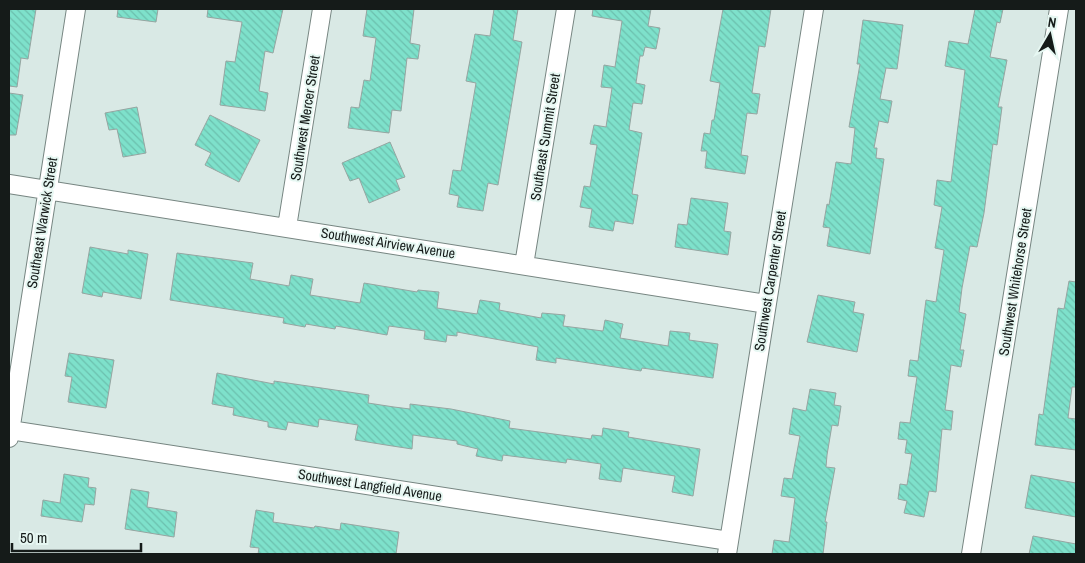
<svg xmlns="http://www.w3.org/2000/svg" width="1085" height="563" font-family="'Archivo Narrow',sans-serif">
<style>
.building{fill:url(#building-back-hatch);stroke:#96a5a1}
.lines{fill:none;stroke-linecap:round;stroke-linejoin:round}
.street-casing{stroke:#768581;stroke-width:20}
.street{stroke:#fff;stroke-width:18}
.labels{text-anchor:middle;stroke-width:4;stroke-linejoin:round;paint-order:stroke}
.street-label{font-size:14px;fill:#151b19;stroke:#e6f7f2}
</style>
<defs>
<pattern id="building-back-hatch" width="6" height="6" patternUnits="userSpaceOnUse" patternTransform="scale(1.25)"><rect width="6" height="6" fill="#7ee1cb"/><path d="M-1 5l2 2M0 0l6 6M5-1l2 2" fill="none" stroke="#6cc0ae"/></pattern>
</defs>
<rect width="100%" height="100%" fill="#d9e9e5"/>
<path class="building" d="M9,9H36L28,59L21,58L17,87L9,86Z
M118,9H158L156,22L117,17Z
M208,9H283L273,53L265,51L259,91L268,93L265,111L220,105L226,61L235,62L242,22L207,17Z
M367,9H414L410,43L420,45L418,59L407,58L401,111L392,110L389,133L348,128L351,107L359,108L364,80L370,81L376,38L363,36Z
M494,9H518L513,40L522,42L498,185L488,183L483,211L457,207L459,196L449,194L453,170L461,171L476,83L466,81L475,34L490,36Z
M593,9H651L648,26L660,28L656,49L645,47L643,56H640L636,83L645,85L642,104L633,103L629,130L642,133L632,194L638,195L633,224L615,221L613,231L589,227L592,209L580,207L584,186L590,187L597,145L590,144L594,125L606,127L612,88L601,87L604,65L615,67L622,21L592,16Z
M723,9H771L765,47L759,46L752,93L760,94L757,114L747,113L741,155L748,156L745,174L705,168L707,151H701L704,133L710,134L712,120H714L720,83L710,81Z
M975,9H1003L1000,23L997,22L990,57L1007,60L998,107H1002L997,145L993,144L984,213L977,247L970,246L962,288L959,312L966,314L960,350H964L961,367L951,365L945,410L953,411L951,430L942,429L936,492L929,491L924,517L904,513L907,501L898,499L900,484L907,485L912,454L905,453L907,440L898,439L900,422L910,423L917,377L908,376L910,360L918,361L926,300L936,302L944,250L935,248L942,207L934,205L937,180L951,182L965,70L945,66L949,41L968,44Z
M863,20L903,25L897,69L886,68L880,99L892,101L888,123L879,121L874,148H877L876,158L884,159L870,254L827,246L830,228L823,227L827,204L829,205L836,162L851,164L855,128L849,127L860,64H857Z
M9,93L23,95L16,135H9Z
M137,107L146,153L123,157L117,129L109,130L105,113Z
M210,115L260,140L239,182L205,165L211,153L195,145Z
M390,142L405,177L396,180L400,190L369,203L359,178L350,181L342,163Z
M691,198L728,203L724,231L731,232L728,255L675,247L678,224L687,225Z
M90,247L128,254V250L148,254L141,299L103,292L102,297L82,293Z
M177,253L253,263L250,279L289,286L291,275L313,279L310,295L360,303L364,283L417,292L418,290L439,292L437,308L477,314L480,300L500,303L499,310L541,318L542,313L565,315L563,326L603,331L605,320L623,324L620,338L668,346L670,331L690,333L689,340L718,344L713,378L642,368L641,371L556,358V363L536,360L538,347L457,332V336L447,335L446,342L424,339L425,331L389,326L387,335L336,326L335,329L306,324L305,327L283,323L284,318L170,300Z
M1069,281L1076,282V387H1072L1068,418L1076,419V450L1035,445L1039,414L1043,415L1058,308L1064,309Z
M818,295L855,302L853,312L864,314L857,352L807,342Z
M69,353L114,360L106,408L68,402L72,377L65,376Z
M217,373L274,384V381L369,395L368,403L394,407L410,409V404L451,409L510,421L509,428L591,439L592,435L602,436L603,428L629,432L628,437L700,449L693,496L672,492L675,476L623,468L621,482L599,479L601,464L567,459L566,463L503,455L502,461L476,456L478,449L457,444V441L413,435L412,449L386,445L355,440L358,425L319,419L318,427L288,422L286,430L268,427V422L233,415L234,408L212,404Z
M810,389L836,393L834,405L841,406L838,426L832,425L827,455L826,467L835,468L825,522H827L823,554H772L774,540L789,542L795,498L781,496L784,478L792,479L800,436L789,434L793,408L806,411Z
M64,474L89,478L88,487L96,488L94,505L85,504L82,522L41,516L43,500L60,503Z
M1031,475L1076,483V517L1025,508Z
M131,489L149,492L147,507L177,512L174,537L125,529Z
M256,510L274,513L273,522L314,528L315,526L340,530L341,523L399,532L396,554H258L259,548L250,547Z
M1033,536L1076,544V554H1029Z"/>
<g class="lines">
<g class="street-casing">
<path id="street" d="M9,184L766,304
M287,227L322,9
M524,265L566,9
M10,430L729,541
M9,438L76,9
M727,554L814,9
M971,554L1059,9"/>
</g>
<use href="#street" class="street"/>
</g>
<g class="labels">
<g class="street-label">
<text transform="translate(305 118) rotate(-81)" y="5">Southwest Mercer Street</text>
<text transform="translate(545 137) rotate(-81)" y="5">Southeast Summit Street</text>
<text transform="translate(42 223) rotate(-81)" y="5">Southeast Warwick Street</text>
<text transform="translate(388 243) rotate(9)" y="5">Southwest Airview Avenue</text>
<text transform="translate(770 281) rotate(-81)" y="5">Southwest Carpenter Street</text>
<text transform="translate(1015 282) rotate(-81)" y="5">Southwest Whitehorse Street</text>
<text transform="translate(370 485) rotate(9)" y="5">Southwest Langfield Avenue</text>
</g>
</g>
<rect width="1085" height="563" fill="none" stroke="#151b19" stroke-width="20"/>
<g transform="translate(1050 35) rotate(9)" stroke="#e6f7f2" stroke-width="4" paint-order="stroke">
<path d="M0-4L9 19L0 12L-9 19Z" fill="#151b19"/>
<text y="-8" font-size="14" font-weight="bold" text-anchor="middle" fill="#151b19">N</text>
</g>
<path d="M12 543v8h129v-8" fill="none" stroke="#151b19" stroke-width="2.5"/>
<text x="20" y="543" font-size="15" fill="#151b19" stroke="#e6f7f2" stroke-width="4" paint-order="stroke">50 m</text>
</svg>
